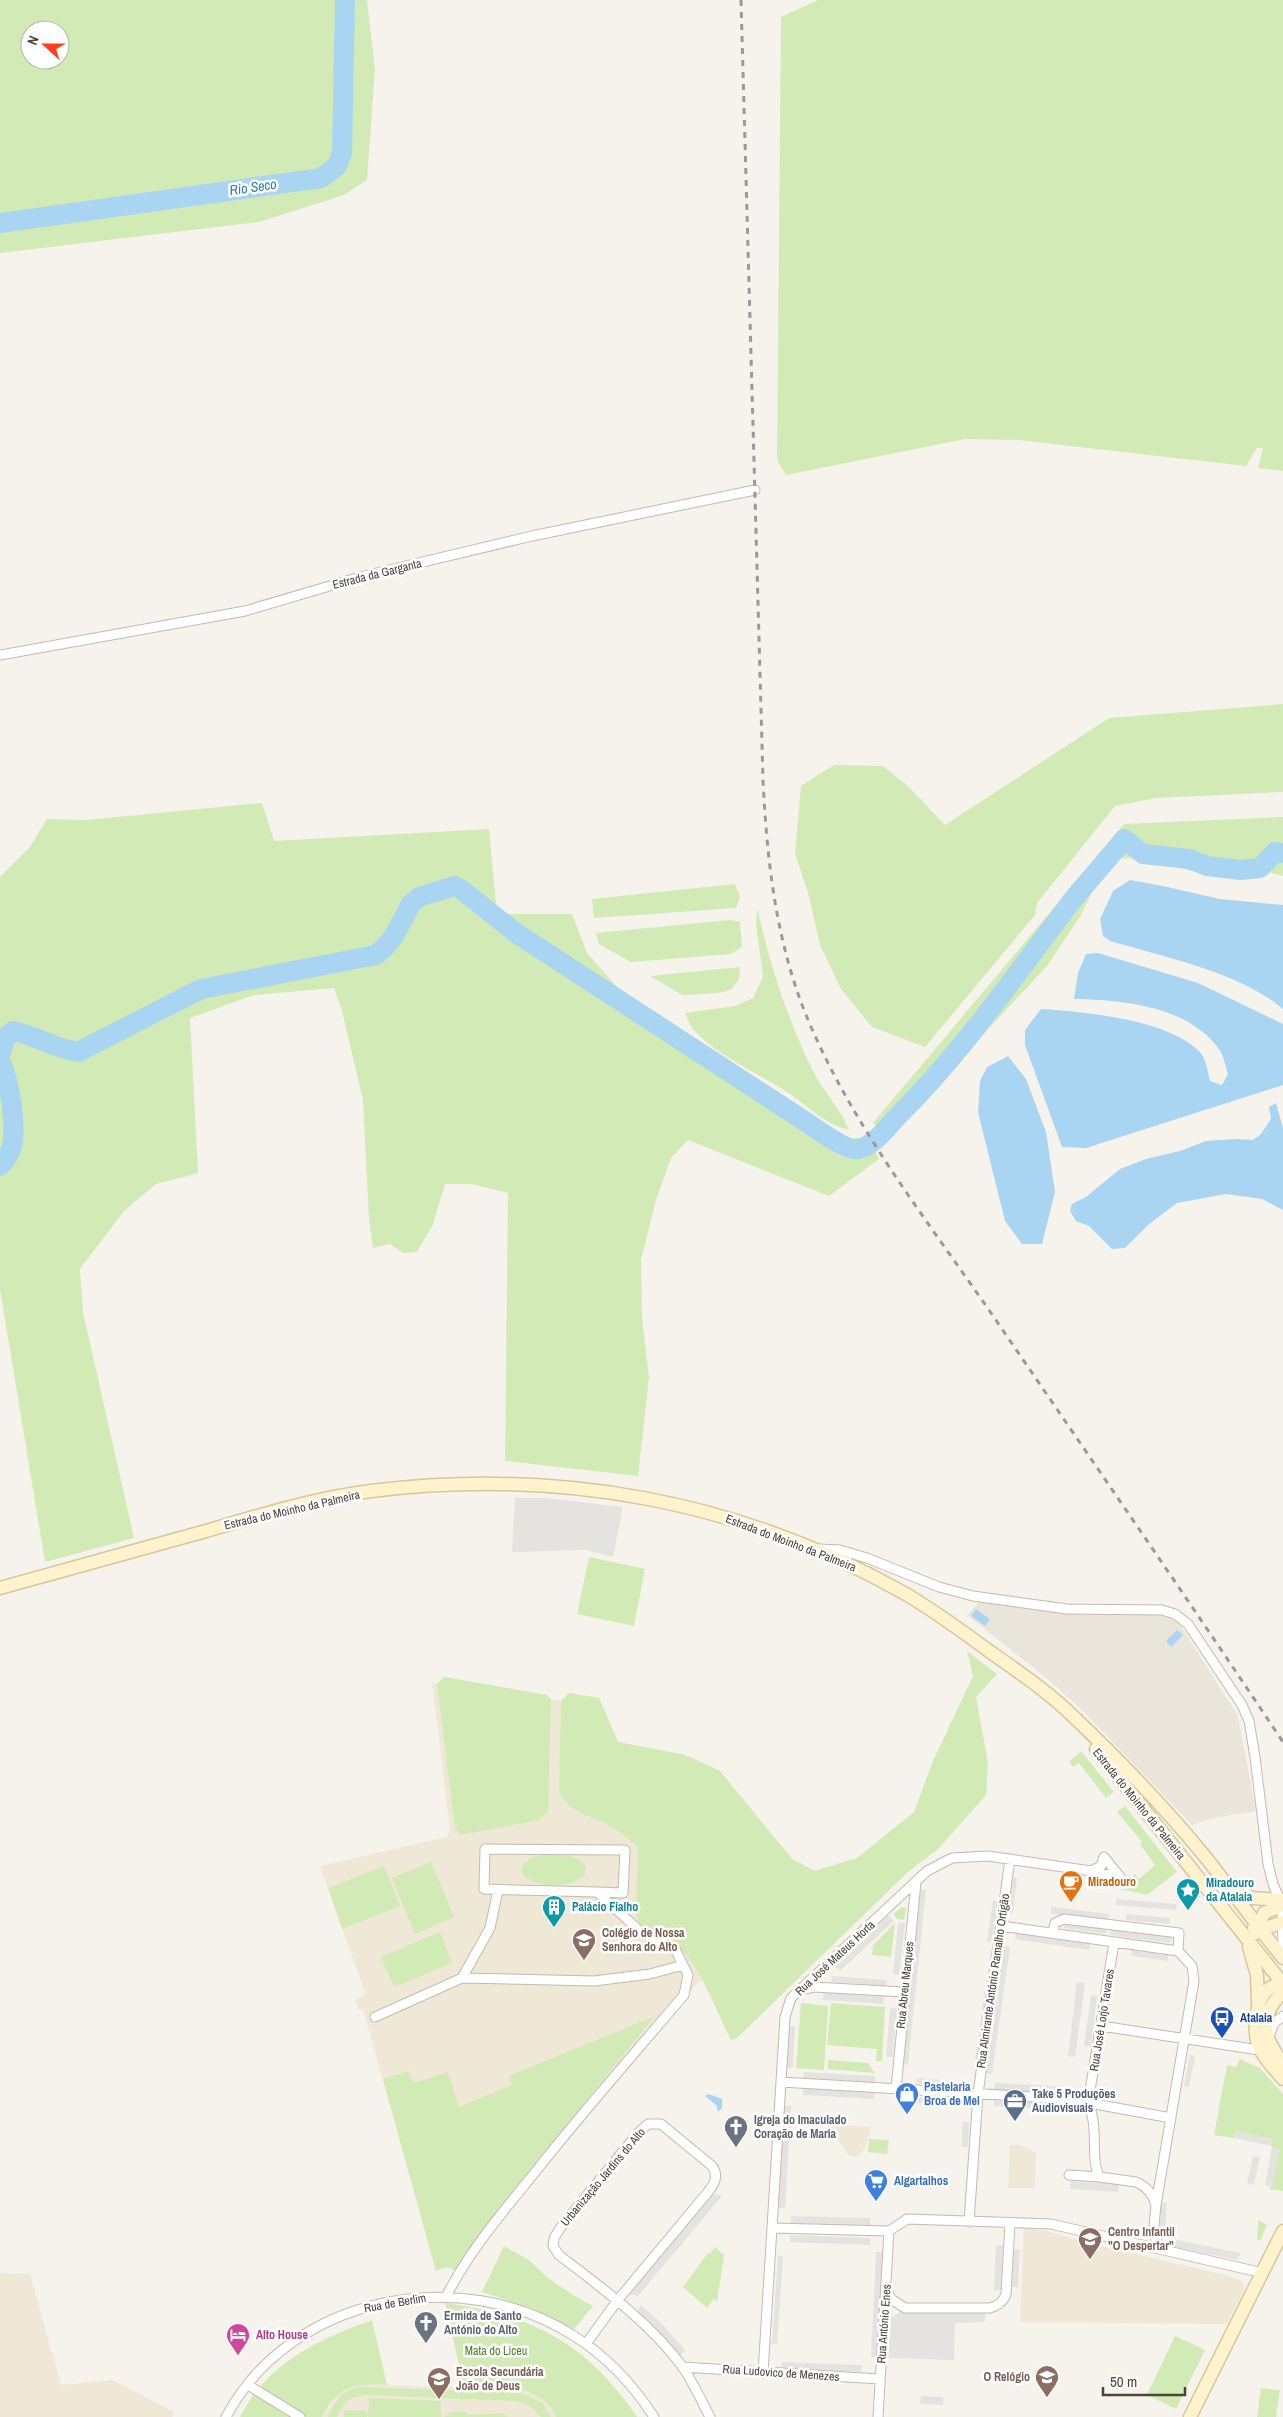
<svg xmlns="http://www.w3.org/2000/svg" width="1283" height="2417" font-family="'Archivo Narrow',sans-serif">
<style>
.residential{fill:#eae5da}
.education{fill:#efe8d6}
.green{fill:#d2eab5;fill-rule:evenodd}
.parking{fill:#e5e3e0}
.water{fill:#a9d4f2}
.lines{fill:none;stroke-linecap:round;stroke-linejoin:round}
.river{stroke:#a9d4f2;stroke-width:20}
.street-casing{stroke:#c2bbae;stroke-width:11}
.secondary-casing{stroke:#d6c79b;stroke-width:15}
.street{stroke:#fff;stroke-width:9}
.secondary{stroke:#fff3cd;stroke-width:12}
.rail{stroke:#9a9a9a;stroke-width:3;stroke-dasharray:6 6;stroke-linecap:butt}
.labels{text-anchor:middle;stroke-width:5;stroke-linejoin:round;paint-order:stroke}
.street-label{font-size:12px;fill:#4b4439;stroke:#fff}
.food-label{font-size:12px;font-weight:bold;fill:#c56008;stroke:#fff;text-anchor:start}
.culture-label{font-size:12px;font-weight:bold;fill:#0d838f;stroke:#fff;text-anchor:start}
.education-label{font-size:12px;font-weight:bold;fill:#785e54;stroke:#fff;text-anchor:start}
.transit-label{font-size:12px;font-weight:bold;fill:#164399;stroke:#fff;text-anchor:start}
.shop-label{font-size:12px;font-weight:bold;fill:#366cbe;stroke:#fff;text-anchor:start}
.service-label{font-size:12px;font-weight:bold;fill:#4e5e75;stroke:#fff;text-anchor:start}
.worship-label{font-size:12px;font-weight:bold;fill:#5b616d;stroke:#fff;text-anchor:start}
.hotel-label{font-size:12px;font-weight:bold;fill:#b23c85;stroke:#fff;text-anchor:start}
.park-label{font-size:12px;fill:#4a7f2a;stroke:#fff}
.water-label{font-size:14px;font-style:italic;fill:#2e7ab2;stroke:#fff}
</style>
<rect width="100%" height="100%" fill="#f6f3ec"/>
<path class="residential" d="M979,1602L1080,1615H1159L1170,1618L1179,1623L1238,1716L1256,1811L1213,1818L1192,1825L1084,1712L1050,1681L967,1615Z"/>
<path class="education" d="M444,1677L547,1695L551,1699L561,1701L569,1693L599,1698L618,1742L685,1755L720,1771L792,1859L814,1871L835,1942L737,2038L731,2040L703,1982L699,1981L501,2221L462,2275L451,2267L441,2268L436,2271L363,2009L359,2010L355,2000L366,1995L320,1866L447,1837L450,1830L432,1681L437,1684Z
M827,2124L871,2127L865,2149L856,2157L848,2155Z
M1010,2145H1020L1036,2153L1035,2188H1008Z
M1024,2228L1044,2230L1086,2243L1230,2276L1243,2282L1245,2290L1227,2324L1020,2322Z
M0,2273L30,2274L61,2385L113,2380L174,2412L172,2417H0Z
M363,2384L523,2390L544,2399L556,2417H322L339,2393L349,2386Z"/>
<path class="green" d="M0,0H367L375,69L367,180L344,195L259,222L0,253ZM30,30H60V60H30Z
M818,0H1283V471L1258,468L1263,448H1257L1246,466L1018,440L965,439L786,475L777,460L781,17Z
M1283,704V792L1156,798L1115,806L1037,903L1035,915L925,1047L872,1027L841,989L820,945L809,896L795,853L801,786L834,765L883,766L909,787L945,825L1109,718Z
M262,803L274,841L489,829L497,914H572L587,953L618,988L835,1140L869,1137L879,1159L829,1196L688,1140L671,1158L656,1200L641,1260L642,1318L649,1377L638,1476L505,1461L508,1193L471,1184H445L433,1224L417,1252L403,1253L390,1244L373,1248L369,1219L363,1100L342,1011L334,988L254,995L190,1018L198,1173L156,1184L124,1211L80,1269L83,1312L134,1538L45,1562L0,1289V877L30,847L47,819L86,820Z
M1283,817V876L1265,871L1210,875L1143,859L1114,858L1098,879L1081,915L1047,966L964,1055L887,1134L873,1123L1124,824Z
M735,884L740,897L736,908L594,918L592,899Z
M757,908C771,967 786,1016 813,1071C824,1092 840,1108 849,1130C822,1123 810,1107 787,1092C761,1075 714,1054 694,1030C690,1026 688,1019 685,1013L735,1006L753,998L763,977L756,923Z
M730,920L740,922L742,947L731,954L631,962L599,944L596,933Z
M740,967L739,979L732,989L720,993L682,995L650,976Z
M589,1557L645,1569L634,1626L577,1614Z
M967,1651L997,1674L976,1697L988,1763L986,1795L938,1849L909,1871L737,2038L731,2040C715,2007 703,1970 677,1945C663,1932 640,1935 636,1914L638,1847C627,1838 616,1828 603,1822C582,1813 572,1813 559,1792L561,1701L569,1693L599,1698L618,1742L685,1755L720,1771L792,1859L815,1871L857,1858L914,1812L933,1761L973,1676Z
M444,1677L547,1695L551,1699L548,1811L539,1820L460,1835L455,1828L437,1684Z
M1081,1751L1114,1792L1106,1798L1079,1763L1073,1767L1069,1762Z
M1125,1806L1177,1872L1147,1895L1121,1889L1128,1875L1131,1878L1135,1874L1139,1879L1155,1865L1140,1844L1142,1842L1117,1812Z
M550,1853C564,1855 578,1855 586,1867L584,1876C566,1889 542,1888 524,1876L521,1870C526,1857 537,1856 550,1853Z
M431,1862L454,1917L415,1934L392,1878Z
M384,1866L400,1906L342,1929L328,1888Z
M902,1907L906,1908L904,1920L897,1919L893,1914Z
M895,1923L891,1957L872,1955L873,1945Z
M440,1932L452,1963L394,1987L381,1957Z
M801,2003L828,2006L824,2070L796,2068Z
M831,2003L885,2007L882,2061H876L877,2049L827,2045Z
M655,2016L500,2206L455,2270L446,2267L436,2271L383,2079L409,2071L413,2083L448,2072L459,2107L512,2085L509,2076Z
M1240,2059L1260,2068L1283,2094V2191L1270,2189L1280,2149L1271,2147L1272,2139L1236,2131L1234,2138L1214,2135L1227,2065L1236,2067Z
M828,2060L868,2063L875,2073L828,2069Z
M869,2139L889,2140L887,2154L868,2152Z
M1258,2220L1267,2225L1260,2241L1257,2240Z
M504,2246L529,2260L548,2278L573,2295L593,2306L574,2329L532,2308L482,2292Z
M715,2247L724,2255L717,2302L714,2299L707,2308L683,2287L708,2253L710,2254Z
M445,2303C532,2315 587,2343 637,2417H556C541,2381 496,2389 464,2387Z
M372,2320L387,2385C353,2383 339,2385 322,2417H240C268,2362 318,2340 372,2320Z
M1175,2336L1205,2350L1176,2409L1147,2395Z
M361,2387L521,2393L542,2403L551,2417H541L530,2406L517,2401L366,2395C351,2396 341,2403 337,2417H328C334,2402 344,2388 361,2387Z
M1261,2388L1280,2390L1276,2417H1257Z
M369,2398L441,2401V2417H368Z
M344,2410L367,2411V2417H344Z
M449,2412H467L468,2415L505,2413V2416L510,2417H445V2415H449Z"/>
<path class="parking" d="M515,1498H546L623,1507L613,1557L586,1550L512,1552Z
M1013,1877L1017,1878L1013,1913H1009Z
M920,1889L926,1890L908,2065L902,2064Z
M1116,1899L1177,1904L1176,1910L1116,1905Z
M993,1901H998L992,1942L987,1941Z
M1051,1907L1109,1914L1108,1920L1051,1914Z
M1127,1914L1170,1918V1924L1126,1920Z
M888,1915L894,1921L840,1971L835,1966Z
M898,1922L905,1923L899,1975L893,1974Z
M1065,1923L1107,1929L1106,1934L1064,1928Z
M1111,1928L1171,1937L1170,1943L1110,1935Z
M1016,1932L1090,1943L1089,1950L1015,1939Z
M1003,1946L1010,1947L992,2074L985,2073Z
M991,1949L994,1950L978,2060H975Z
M1132,1950L1168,1955V1961L1131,1956Z
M832,1976L887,1980L886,1986L831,1982Z
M1077,1982L1085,1983L1075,2057L1068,2056Z
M824,1992L884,1996L883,2004L823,2000Z
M1091,1995L1097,1996L1091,2046H1084Z
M890,2008L897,2009L893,2057H886Z
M788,2026H795L793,2068L786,2067Z
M1190,2055L1195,2056L1189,2087L1184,2086Z
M804,2072L875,2076V2083L803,2078Z
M917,2078L954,2081L953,2086L917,2084Z
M995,2083L1070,2087L1069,2093L994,2090Z
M803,2088L874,2093V2099L803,2095Z
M917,2097L954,2099L953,2105L917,2103Z
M994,2100L1065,2104V2110L994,2106Z
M784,2106H791L785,2208H778Z
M963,2122H969L968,2147H961Z
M1236,2131L1273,2139L1271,2146L1234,2138Z
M1272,2147L1280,2149L1272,2187L1265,2185Z
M1253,2156L1260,2157L1254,2185L1247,2184Z
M1070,2181L1119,2184L1118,2192L1070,2189Z
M712,2193L722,2196L638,2296L628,2294Z
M1161,2202L1167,2203L1165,2230H1159Z
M791,2216L870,2218V2225L791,2223Z
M790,2235L870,2238V2245L790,2242Z
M1168,2238L1240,2253L1238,2260L1167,2246Z
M996,2245H1003L1001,2290H994Z
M1014,2249L1020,2250L1018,2287H1012Z
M876,2252H883L877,2358L871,2357Z
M778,2256H783L777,2344H772Z
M641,2305L662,2324L685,2350L680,2357L637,2312Z
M900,2312H985V2322L955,2323L954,2360L888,2358L890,2318Z
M782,2362L862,2365L861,2372L781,2369Z
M921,2396L943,2397V2405L920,2404Z"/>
<path class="water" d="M1130,880L1163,886L1220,899L1283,905V1009C1239,972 1164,957 1110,941L1103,936L1100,919L1113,891Z
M1098,953L1198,983L1283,1024V1085L1086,1148L1062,1147L1025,1045V1030L1041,1009C1086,1012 1167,1019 1200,1052C1206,1058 1208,1073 1210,1081L1222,1085L1228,1074C1226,1068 1224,1058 1221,1052C1191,1006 1123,1000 1074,999L1078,973L1086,954Z
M1008,1056L1026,1079L1046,1132L1055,1192L1042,1244H1022L1005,1221L978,1112L980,1081L987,1067Z
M1276,1103L1283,1128V1210L1262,1199L1226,1194L1177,1203L1148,1225L1125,1248L1112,1249L1089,1226L1076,1221L1070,1211L1072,1204L1086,1197L1120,1169L1146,1159L1180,1151L1206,1141L1237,1139L1253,1140L1261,1134L1271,1119L1269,1107Z
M976,1609L990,1619L985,1626L971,1616Z
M1177,1630L1183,1635L1171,1647L1166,1641Z
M708,2094L722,2099V2108L718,2112L716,2105L705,2096Z"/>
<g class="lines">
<path class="river" d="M0,223L321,178L337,166L342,153L345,0
M0,1055L6,1037L13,1031C35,1035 55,1049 78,1052L201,989L376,955L385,947L394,936L411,904L419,897L454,886L462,890L516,933L803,1120C814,1127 847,1152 859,1149C873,1146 886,1129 896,1118C964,1051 1017,972 1075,897C1091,878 1108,859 1124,839L1143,854L1189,859L1207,866L1241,870L1260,868L1275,852L1283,853
M0,1060C9,1080 17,1125 12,1146C11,1152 5,1161 0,1166"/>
<g class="street-casing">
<path id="street" d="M0,655L245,611L360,577L532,536L755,490
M819,1549L840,1550L867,1558L939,1587L973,1596L1067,1609L1162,1610L1175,1614L1188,1624L1242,1705L1249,1721L1255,1757L1268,1864L1273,1884L1282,1905L1283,1954
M1091,1871L1121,1878L1104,1857
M1001,1926L1178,1951L1192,1966L1194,1981L1156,2205C1155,2219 1149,2242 1165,2250
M1053,1933L1055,1923L1064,1919L1179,1933L1178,1951
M1114,1943L1088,2103C1100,2129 1089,2159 1100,2177L1136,2182C1147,2187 1152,2193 1156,2205
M462,1978L490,1928L498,1890
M800,1990L814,1987L904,1992
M375,2017L462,1978L594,1981L650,1974L683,1965
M1101,2026L1266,2051
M1268,2039L1274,2023L1283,2016
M781,2082L1068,2099L1171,2118
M896,2089L916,1882
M1069,2175L1100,2177
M969,2222L978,2094L1010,1859
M773,2228L889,2231L907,2219L1051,2224L1263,2273
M886,2288L891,2299L905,2308H990C999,2305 1003,2302 1006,2294L1010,2223
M446,2297C468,2253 501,2214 532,2176C581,2114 633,2055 684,1995L688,1975L675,1949L641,1932L597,1892L484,1889L485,1849L625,1850L623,1893L597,1892
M586,2344L617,2301L708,2192C715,2183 719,2175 712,2166L661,2124H648L638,2133L561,2227L554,2238L553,2246L559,2255C602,2288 649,2322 682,2366C693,2382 701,2400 710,2417
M682,2367L880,2379
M763,2373L785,2017L791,1998L927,1871L952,1858L988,1856L1091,1871L1101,1866L1104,1857
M248,2385L300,2417
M226,2417C291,2295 461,2263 574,2336C606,2356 634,2386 654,2417
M878,2417L889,2231"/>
</g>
<g class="secondary-casing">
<path id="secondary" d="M0,1588C69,1569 137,1550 206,1531C260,1515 315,1498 371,1491C558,1468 739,1500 904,1593C933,1610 962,1631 989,1651C1019,1672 1050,1693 1076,1719C1122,1763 1167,1810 1207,1859C1233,1892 1257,1926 1283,1958
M1096,1749L1283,1984
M1233,1884L1251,1898L1283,1900
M1254,1928H1266L1283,1922
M1256,1933L1264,1913L1283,1905
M1249,1947L1257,1975L1258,2003
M1283,1985C1256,1982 1252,2026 1258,2044C1263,2058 1274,2068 1283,2079
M1283,1989C1281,1994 1277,1998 1274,2002C1258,2026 1268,2043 1283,2064
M1190,2417L1283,2231"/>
</g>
<use href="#street" class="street"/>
<use href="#secondary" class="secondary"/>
<path class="rail" d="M741,0L763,780C767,859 775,935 804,1010C848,1120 924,1216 991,1313C1089,1456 1187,1598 1283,1742"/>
</g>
<defs>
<g id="cafe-pin" transform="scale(1.25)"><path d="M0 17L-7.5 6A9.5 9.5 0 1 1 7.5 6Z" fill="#e8710a" stroke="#fff"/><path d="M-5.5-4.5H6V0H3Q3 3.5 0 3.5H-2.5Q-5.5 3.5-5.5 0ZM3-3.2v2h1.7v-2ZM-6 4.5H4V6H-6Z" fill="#fff"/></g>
<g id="sight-pin" transform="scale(1.25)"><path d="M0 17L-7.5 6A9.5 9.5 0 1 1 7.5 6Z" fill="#0f9aa8" stroke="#fff"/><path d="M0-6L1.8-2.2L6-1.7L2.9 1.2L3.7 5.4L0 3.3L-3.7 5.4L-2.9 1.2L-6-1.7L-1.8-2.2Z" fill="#fff"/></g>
<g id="building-pin" transform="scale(1.25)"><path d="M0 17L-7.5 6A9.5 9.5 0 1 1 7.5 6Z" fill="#0f9aa8" stroke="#fff"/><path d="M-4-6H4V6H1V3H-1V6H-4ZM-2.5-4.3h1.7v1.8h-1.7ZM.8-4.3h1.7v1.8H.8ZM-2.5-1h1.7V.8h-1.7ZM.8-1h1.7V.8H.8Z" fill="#fff"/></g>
<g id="school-pin" transform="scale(1.25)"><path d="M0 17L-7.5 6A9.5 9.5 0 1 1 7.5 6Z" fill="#8d6e63" stroke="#fff"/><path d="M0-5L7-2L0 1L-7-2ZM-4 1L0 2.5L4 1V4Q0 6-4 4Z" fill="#fff"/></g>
<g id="bus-pin" transform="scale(1.25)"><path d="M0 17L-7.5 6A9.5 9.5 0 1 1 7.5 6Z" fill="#1a4fb4" stroke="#fff"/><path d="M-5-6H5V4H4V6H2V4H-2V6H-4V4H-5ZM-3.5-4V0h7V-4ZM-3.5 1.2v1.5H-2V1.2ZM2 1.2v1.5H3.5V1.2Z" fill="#fff"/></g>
<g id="shop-pin" transform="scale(1.25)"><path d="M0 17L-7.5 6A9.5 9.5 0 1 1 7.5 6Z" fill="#3f7fe0" stroke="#fff"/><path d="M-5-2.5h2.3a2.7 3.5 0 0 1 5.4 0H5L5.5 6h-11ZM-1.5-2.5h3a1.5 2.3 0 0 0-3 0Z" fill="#fff"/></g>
<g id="office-pin" transform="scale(1.25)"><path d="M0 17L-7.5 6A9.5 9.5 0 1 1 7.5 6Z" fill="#5c6f8a" stroke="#fff"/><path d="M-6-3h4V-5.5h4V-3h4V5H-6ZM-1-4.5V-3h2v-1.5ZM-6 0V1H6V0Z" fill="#fff"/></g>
<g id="church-pin" transform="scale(1.25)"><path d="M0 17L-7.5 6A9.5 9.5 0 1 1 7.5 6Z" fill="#6b7280" stroke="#fff"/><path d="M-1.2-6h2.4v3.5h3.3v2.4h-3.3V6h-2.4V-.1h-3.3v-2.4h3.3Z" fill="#fff"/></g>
<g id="supermarket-pin" transform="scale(1.25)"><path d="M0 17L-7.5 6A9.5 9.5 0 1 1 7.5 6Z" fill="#3f7fe0" stroke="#fff"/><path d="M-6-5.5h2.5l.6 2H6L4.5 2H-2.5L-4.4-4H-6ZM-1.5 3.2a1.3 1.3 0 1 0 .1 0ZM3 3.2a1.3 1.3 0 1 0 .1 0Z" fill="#fff"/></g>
<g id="hotel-pin" transform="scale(1.25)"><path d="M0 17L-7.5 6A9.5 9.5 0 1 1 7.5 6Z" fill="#d1479c" stroke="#fff"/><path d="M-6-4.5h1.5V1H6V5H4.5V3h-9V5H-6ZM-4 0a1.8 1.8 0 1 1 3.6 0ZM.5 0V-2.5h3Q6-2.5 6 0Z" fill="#fff"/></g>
</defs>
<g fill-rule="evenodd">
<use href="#cafe-pin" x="1071" y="1882"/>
<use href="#sight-pin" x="1188" y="1890"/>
<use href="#building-pin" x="554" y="1907"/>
<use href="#school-pin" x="584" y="1940"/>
<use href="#bus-pin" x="1222" y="2018"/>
<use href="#shop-pin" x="907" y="2094"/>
<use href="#office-pin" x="1015" y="2101"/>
<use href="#church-pin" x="736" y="2127"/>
<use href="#supermarket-pin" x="876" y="2181"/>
<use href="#school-pin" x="1090" y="2239"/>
<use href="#church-pin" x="426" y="2323"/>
<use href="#hotel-pin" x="238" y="2335"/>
<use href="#school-pin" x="1047" y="2377"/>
<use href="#school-pin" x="439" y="2379"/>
</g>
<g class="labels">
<g class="street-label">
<text transform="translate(377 574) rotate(-14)" y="4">Estrada da Garganta</text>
<text transform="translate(292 1510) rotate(-13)" y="4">Estrada do Moinho da Palmeira</text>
<text transform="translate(791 1543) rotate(21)" y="4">Estrada do Moinho da Palmeira</text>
<text transform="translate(1139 1804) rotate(51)" y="4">Estrada do Moinho da Palmeira</text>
<text transform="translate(835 1958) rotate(-43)" y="4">Rua José Mateus Horta</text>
<text transform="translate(993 1981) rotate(-82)" y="4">Rua Almirante António Ramalho Ortigão</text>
<text transform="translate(905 1985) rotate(-84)" y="4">Rua Abreu Marques</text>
<text transform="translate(1102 2020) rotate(-81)" y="4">Rua José Lorjo Tavares</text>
<text transform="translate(603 2177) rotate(-50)" y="4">Urbanização Jardins do Alto</text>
<text transform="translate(395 2303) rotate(-10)" y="4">Rua de Berlim</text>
<text transform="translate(884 2324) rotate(-86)" y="4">Rua António Enes</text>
<text transform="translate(781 2373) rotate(4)" y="4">Rua Ludovico de Menezes</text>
</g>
<g class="food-label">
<text x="1088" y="1886">Miradouro</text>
</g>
<g class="culture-label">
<text x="1206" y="1887">Miradouro<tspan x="1206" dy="14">da Atalaia</tspan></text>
<text x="572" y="1911">Palácio Fialho</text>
</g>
<g class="education-label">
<text x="602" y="1937">Colégio de Nossa<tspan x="602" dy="14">Senhora do Alto</tspan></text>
<text x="1108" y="2236">Centro Infantil<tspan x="1108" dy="14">"O Despertar"</tspan></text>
<text x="456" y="2376">Escola Secundária<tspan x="456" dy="14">João de Deus</tspan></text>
<text x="1030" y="2381" text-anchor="end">O Relógio</text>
</g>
<g class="transit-label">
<text x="1240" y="2022">Atalaia</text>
</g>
<g class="shop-label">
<text x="924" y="2091">Pastelaria<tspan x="924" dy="14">Broa de Mel</tspan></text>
<text x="894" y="2185">Algartalhos</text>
</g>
<g class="service-label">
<text x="1032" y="2098">Take 5 Produções<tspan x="1032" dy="14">Audiovisuais</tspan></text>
</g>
<g class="worship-label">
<text x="754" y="2124">Igreja do Imaculado<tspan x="754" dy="14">Coração de Maria</tspan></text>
<text x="444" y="2320">Ermida de Santo<tspan x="444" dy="14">António do Alto</tspan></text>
</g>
<g class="hotel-label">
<text x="256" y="2339">Alto House</text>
</g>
<g class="park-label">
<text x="496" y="2355">Mata do Liceu</text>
</g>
<g class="water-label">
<text transform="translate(253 187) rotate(-8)" y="5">Rio Seco</text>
</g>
</g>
<g transform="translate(45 45) rotate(291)"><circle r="24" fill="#ffffff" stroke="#b7b4b0"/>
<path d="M0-4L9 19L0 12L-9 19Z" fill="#fc3f1d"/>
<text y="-8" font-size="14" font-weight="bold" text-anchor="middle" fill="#4b4439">N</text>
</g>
<path d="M1103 2387v8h82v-8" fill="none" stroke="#4b4439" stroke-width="2.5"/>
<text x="1110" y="2387" font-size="15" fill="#4b4439" stroke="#ffffff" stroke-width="4" paint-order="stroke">50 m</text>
</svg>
